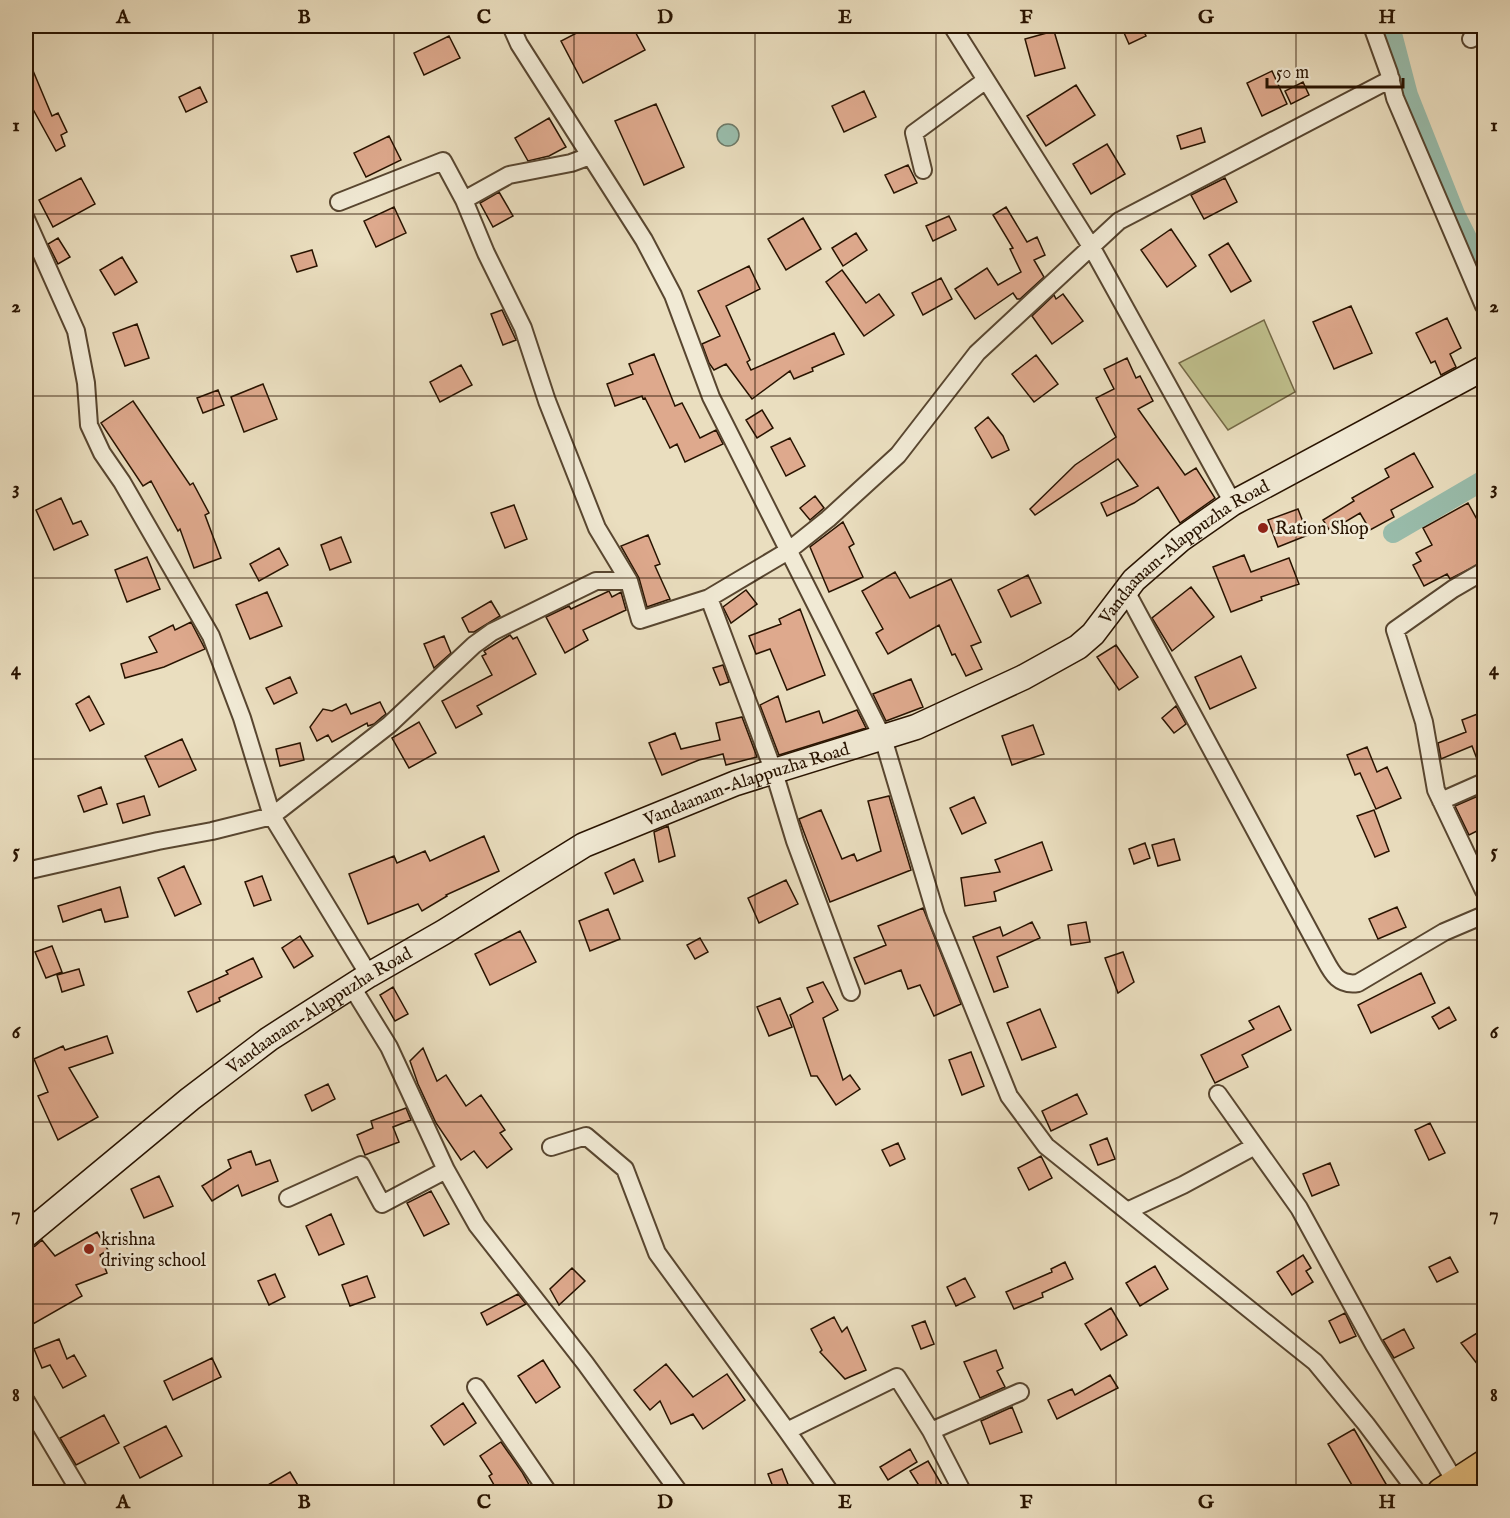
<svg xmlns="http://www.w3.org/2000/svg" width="1510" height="1518" font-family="'IM FELL English',serif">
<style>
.green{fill:#bfbf8c;stroke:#746946;stroke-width:1.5}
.water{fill:#99bdac;stroke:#6c7967;stroke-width:1.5}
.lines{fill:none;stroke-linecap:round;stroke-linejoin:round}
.canal{stroke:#99bdac;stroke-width:20}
.building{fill:#dea98d;stroke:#281300;stroke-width:1.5}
.minor-casing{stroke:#584630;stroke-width:20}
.secondary-casing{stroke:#281300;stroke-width:27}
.trunk-casing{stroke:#281300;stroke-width:30}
.minor{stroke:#f1ead5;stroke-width:16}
.secondary{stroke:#f1ead5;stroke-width:24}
.trunk{stroke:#e5bf80;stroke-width:27}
.grid{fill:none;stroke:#281300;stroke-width:1.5;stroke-opacity:0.55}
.poi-dot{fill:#8f2418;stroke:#f1ead5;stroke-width:2}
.labels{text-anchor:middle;stroke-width:5;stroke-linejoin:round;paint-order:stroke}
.poi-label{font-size:18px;fill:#281300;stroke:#f1ead5;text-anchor:start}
.street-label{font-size:18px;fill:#281300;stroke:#f1ead5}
.neatline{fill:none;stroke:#281300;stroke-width:2}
.grid-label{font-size:20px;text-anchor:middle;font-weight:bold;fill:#281300}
</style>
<rect width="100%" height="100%" fill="#eadebf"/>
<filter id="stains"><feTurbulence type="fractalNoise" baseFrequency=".00333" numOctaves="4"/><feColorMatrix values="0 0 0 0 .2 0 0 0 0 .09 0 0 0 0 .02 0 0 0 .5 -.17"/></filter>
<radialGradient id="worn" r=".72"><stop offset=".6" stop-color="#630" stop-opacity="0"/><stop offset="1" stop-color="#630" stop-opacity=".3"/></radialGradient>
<path class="green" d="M1264,320L1295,392L1228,430L1179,363Z"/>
<path class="water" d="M717 135a11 11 0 1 1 22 0a11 11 0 1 1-22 0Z"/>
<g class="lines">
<path class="canal" d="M1390,26L1408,95L1455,214L1484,272
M1393,533L1484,480"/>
</g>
<path class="building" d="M590,26H632L645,50L583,83L561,41Z
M1121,26H1141L1146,36L1129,44Z
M1054,31L1065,68L1035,76L1025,39Z
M449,36L460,58L424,75L414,53Z
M26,54L52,116L58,113L67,132L61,135L65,146L56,151L29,102L26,104Z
M1272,71L1287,104L1262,116L1247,83Z
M1303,82L1309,95L1291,104L1285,91Z
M1076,85L1095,115L1046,146L1027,116Z
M200,87L207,102L186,112L179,97Z
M864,91L876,117L844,132L832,106Z
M656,104L684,167L644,185L615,121Z
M549,118L566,147L549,156L528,161L515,138Z
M1201,128L1205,142L1181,149L1177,136Z
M389,136L401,160L366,177L354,153Z
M1107,144L1125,174L1091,194L1073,164Z
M908,165L917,183L894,193L885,175Z
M81,178L95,204L53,227L39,200Z
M1225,178L1237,202L1204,219L1191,195Z
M499,192L513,216L493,227L480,203Z
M394,207L406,233L376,247L364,221Z
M1006,207L1027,242L1037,237L1045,255L1034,260L1044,277L1020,299H1017L1013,293L975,319L955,289L987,268L998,285L1021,272L1010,249L1013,248L993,215Z
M949,216L956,230L933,241L926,226Z
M803,218L821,249L786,270L768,239Z
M1171,229L1196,266L1167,287L1141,250Z
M856,233L867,250L843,266L832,248Z
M58,238L70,257L58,264L48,244Z
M1228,243L1251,281L1231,292L1209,255Z
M312,250L317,266L297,272L291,256Z
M122,257L137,282L115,295L100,270Z
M749,266L760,289L726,306L750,360L747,362L751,370L834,333L844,354L812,368L813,371L794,379L790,371L752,399L726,364L714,370L709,363L702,344L720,336L698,291Z
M842,270L866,303L879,294L894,315L864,336L826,282Z
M941,278L952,299L923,315L912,293Z
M1063,294L1083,321L1052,344L1032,316L1054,295L1056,299Z
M1351,306L1372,353L1334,369L1313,322Z
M502,310L516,340L503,345L491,314Z
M1447,318L1461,348L1450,354L1456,367L1441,375L1435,361L1431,363L1416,333Z
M137,324L149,358L125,366L113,333Z
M654,354L675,406L682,403L700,438L716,430L723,444L685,462L677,444L670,448L645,398L643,399L642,396L615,406L607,384L633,374L629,364Z
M1036,355L1058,384L1034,402L1012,374Z
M1127,358L1136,378L1140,376L1153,401L1138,409L1185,475L1196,468L1215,498L1180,523L1158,487L1134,503L1107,516L1101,503L1138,486L1118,459L1035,515L1030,509L1075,465L1116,437L1096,398L1114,389L1104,369Z
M461,365L472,385L440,402L430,382Z
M263,384L277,419L244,432L231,397Z
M218,390L224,405L203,413L197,398Z
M133,401L190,485L193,483L209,513L205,515L221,558L194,568L180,529L178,531L151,481L143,486L101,423Z
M762,410L773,428L757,438L746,420Z
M988,417L1003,436L1009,450L992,458L975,428Z
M790,438L805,466L786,476L771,447Z
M1414,453L1433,487L1391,510L1394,517L1370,530L1360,513L1330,531L1323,520L1354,501L1352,498L1389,477L1385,469Z
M815,496L824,508L810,520L800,508Z
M61,498L73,524L81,521L88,535L54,550L36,510Z
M1468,503L1485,534V561L1450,579L1447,574L1424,586L1413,565L1421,561L1416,553L1432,545L1423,528Z
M514,505L527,539L505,548L491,513Z
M1298,509L1308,535L1278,547L1268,520Z
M843,522L854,544L849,547L863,577L829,592L810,547Z
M648,535L660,564L655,566L670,599L647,607L639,578L621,546Z
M341,537L351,562L330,570L321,545Z
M279,548L288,565L259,581L250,564Z
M1244,555L1251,572L1289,558L1299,584L1261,597L1262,600L1231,612L1213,567Z
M147,557L160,589L127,602L115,570Z
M895,572L910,598L951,579L981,642L971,646L982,669L966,676L955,654L952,655L939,625L888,654L876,633L883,629L862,591Z
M1028,575L1041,603L1011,617L998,590Z
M1191,587L1214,617L1172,651L1152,618Z
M746,590L757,604L731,623L723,607Z
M609,591L612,597L621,592L626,610L583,630L588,640L565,653L546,617L569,606L571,609Z
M267,592L282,626L250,639L236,605Z
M491,601L500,616L474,632H469L462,618Z
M800,609L825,675L787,690L770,649L756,654L749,636L781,624L779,619Z
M191,622L205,649L164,667L125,678L121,664L157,652L149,637L173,625L175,630Z
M510,635L513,639L517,637L536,674L477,706L482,714L456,728L442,701L492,675L482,656L486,654L484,651Z
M444,636L451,653L434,668L424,644Z
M1116,645L1138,677L1119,690L1097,657Z
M1241,656L1256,688L1210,709L1195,677Z
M723,665L729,682L720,685L713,668Z
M290,677L297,693L274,704L266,688Z
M911,679L923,707L886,721L873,694Z
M89,696L104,724L90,731L76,704Z
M778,696L786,722L819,711L823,723L857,710L866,728L779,755L760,705Z
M380,702L386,714L382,717L374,724L368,726L367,723L332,742L328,735L317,741L310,727L323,709L332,711L346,704L351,714Z
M1176,706L1186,724L1174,733L1162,718Z
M1485,711V772H1482L1472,746L1441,759L1438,743L1466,732L1462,720Z
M742,717L757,757L726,765L723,754L699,760L662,775L649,743L675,733L681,749L720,740L716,723Z
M419,722L436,753L409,768L392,738Z
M1033,725L1044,754L1012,765L1002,736Z
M182,739L196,770L159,787L145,756Z
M300,743L304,760L280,766L276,749Z
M1367,747L1377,772L1387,767L1401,798L1376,809L1360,773L1355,775L1347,755Z
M101,787L107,804L84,812L78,796Z
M144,796L150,815L123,823L117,804Z
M889,796L911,870L830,902L799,819L821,810L842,859L854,854L857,861L881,851L868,801Z
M1478,796L1485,810V827L1469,835L1455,806Z
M974,797L986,823L962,834L950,808Z
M1374,810L1389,851L1375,857L1357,816Z
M668,826L675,856L659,862L654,832Z
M484,836L499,871L446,895L447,896L422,911L418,904L368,924L349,874L394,856L397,863L425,851L430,861Z
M1174,839L1180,860L1158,866L1152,845Z
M1042,842L1052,870L994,892L996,901L965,906L961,878L1000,872L995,860Z
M1145,843L1150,858L1134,864L1129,849Z
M634,859L643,881L614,894L605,873Z
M184,866L201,904L175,916L158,878Z
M262,876L271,900L254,906L245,882Z
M786,880L798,904L759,923L748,898Z
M120,887L128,917L105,922L101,909L63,922L58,906Z
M1397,907L1406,927L1378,939L1369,919Z
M923,908L961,1004L934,1016L920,985L908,989L901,970L865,984L854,958L886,945L878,926Z
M608,909L620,939L590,951L579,921Z
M1032,922L1040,938L997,957L1008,987L994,992L973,937L1000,927L1003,936Z
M1086,922L1090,942L1071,945L1068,925Z
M520,931L536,962L490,985L475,954Z
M300,936L313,956L294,968L282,948Z
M700,938L708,952L695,959L687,945Z
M52,946L62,972L46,978L35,952Z
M1123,952L1134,982L1118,993L1105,958Z
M253,958L262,977L219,998L220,1001L197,1012L188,992L228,974L226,971Z
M79,969L84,985L62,992L57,975Z
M1421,973L1435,1003L1371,1033L1358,1005Z
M823,982L838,1010L823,1018L843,1080L850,1075L860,1089L836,1105L817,1076H811L790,1015L813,1002L807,988Z
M393,987L408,1014L395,1021L380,995Z
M780,998L792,1027L769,1036L757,1007Z
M1279,1006L1291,1030L1242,1055L1248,1067L1215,1083L1201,1055L1254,1029L1249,1021Z
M1449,1007L1456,1020L1439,1029L1432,1017Z
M1040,1009L1056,1047L1022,1060L1007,1023Z
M107,1036L113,1053L69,1068L98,1117L58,1140L38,1096L48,1092L34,1059L63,1046L65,1050Z
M423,1048L437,1081L446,1075L466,1106L481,1095L505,1130L500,1133L512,1149L487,1168L474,1151L461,1160L436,1123L418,1084L410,1061Z
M971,1052L984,1086L962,1095L949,1060Z
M328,1084L335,1099L312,1111L305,1095Z
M1077,1094L1087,1114L1051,1131L1042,1111Z
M406,1108L411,1120L393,1127L399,1142L365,1155L357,1135L373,1128L371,1121Z
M1430,1123L1445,1153L1429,1160L1415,1130Z
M1107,1138L1115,1159L1098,1165L1090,1145Z
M898,1143L905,1159L890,1166L882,1150Z
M251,1151L256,1165L270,1160L278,1181L242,1196L238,1185L212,1201L202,1186L231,1168L228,1160Z
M1041,1156L1052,1178L1029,1190L1018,1168Z
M1330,1163L1339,1185L1312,1196L1303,1174Z
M159,1176L173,1206L144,1218L131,1189Z
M431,1191L449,1224L424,1236L407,1203Z
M331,1214L344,1244L319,1255L306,1226Z
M97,1232L108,1250L100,1255L107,1273L76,1285L82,1296L26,1328V1250L35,1246L42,1240L55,1256Z
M1303,1255L1311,1268L1306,1271L1313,1282L1292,1295L1277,1272Z
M1450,1257L1458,1272L1437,1282L1429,1267Z
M1065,1262L1073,1279L1042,1293L1043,1297L1014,1309L1006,1292L1052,1272L1051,1269Z
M1155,1266L1168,1289L1140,1306L1126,1283Z
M572,1268L585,1281L559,1305L550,1289Z
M275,1274L285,1297L269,1305L258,1281Z
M367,1276L375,1297L350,1306L342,1285Z
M965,1278L975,1297L956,1306L947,1287Z
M518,1294L526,1304L487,1325L481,1313Z
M1111,1308L1127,1335L1101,1350L1085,1324Z
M1345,1313L1356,1336L1340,1343L1329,1321Z
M834,1317L842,1332L847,1327L866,1370L845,1379L820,1352L822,1350L811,1329Z
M925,1321L934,1344L921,1349L912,1326Z
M1485,1328V1374L1461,1343Z
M1404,1329L1414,1348L1394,1358L1383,1340Z
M59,1339L67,1359L74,1355L86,1376L63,1388L50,1365L42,1368L34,1349Z
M996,1350L1003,1368L997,1371L1005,1387L980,1398L964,1362Z
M212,1358L221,1377L173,1400L164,1381Z
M543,1360L560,1387L536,1403L518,1376Z
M666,1364L693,1397L727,1374L745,1400L703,1429L693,1414L671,1424L660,1401L650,1410L634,1390Z
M1110,1375L1118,1388L1057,1419L1048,1400L1072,1389L1075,1395Z
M463,1403L476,1423L444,1445L431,1426Z
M1012,1407L1022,1432L990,1444L981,1421Z
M104,1415L119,1443L76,1465L60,1438Z
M166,1426L182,1456L140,1478L124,1447Z
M1354,1429L1386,1484L1370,1492H1356L1328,1444Z
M501,1442L522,1472L533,1492H498L489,1476L492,1474L480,1456Z
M910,1449L917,1462L888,1480L880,1467Z
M928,1461L946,1492H923L910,1471Z
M782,1469L791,1492H775L768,1474Z
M290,1472L302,1492H256Z"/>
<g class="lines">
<g class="minor-casing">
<path id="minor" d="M511,26L519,44L644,240L673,295L711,397L883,738L936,915L1009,1096L1046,1146L1315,1362L1366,1424L1417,1492
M952,26L1092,248L1233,503
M1372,26L1389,73L1395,98L1484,306
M1471,39L1484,32
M923,170L914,133L986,80
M464,200L509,175L571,163L590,156
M339,202L443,161L464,200L486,253L523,328L547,401L597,528L629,581
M26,219L76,331L86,383L89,425L102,453L122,482L211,636L242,718L272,816L369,975
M1484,571L1453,589L1395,630L1424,722L1436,790L1484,891
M1126,591L1324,958C1332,973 1338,986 1358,983L1444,932L1484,915
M709,598L788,551L828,519L898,455L977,353L1119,221L1391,79
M1441,801L1484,782
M26,871L158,841L212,831L272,816L389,725L474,645L492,632L596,581H629L640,620L709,598L774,772L795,841L851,992
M352,987L389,1047L446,1170L477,1225L585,1363L679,1492
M1218,1094L1299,1208L1374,1345L1456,1483
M551,1147L586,1136L625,1169L657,1253L787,1431L830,1492
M288,1198L361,1165L382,1204L446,1170
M1127,1211L1183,1185L1255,1146
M476,1387L548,1492
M26,1401L80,1492
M787,1431L897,1377L931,1431
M959,1492L962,1491L931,1431L1020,1392"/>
</g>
<g class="secondary-casing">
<g id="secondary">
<path id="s1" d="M26,1235L190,1099L269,1039L369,975L444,932L584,845L736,783L916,727L1024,677L1078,647L1093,634L1134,580L1180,540L1233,503L1484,368"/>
</g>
</g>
<g class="trunk-casing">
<path id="trunk" d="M1441,1492L1484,1464"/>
</g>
<use href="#minor" class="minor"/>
<use href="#secondary" class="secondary"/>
<use href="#trunk" class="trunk"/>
</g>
<path class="grid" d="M213,26V1492M394,26V1492M574,26V1492M755,26V1492M936,26V1492M1116,26V1492M1296,26V1492M26,214H1484M26,396H1484M26,578H1484M26,759H1484M26,940H1484M26,1122H1484M26,1304H1484"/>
<g class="poi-dot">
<circle cx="1263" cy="528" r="6"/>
<circle cx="89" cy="1249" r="6"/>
</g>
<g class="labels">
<g class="poi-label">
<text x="1275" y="534">Ration Shop</text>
<text x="101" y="1245">krishna<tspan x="101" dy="21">driving school</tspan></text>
</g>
<g class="street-label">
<text dy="6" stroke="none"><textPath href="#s1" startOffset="1360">Vandaanam-Alappuzha Road</textPath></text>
<text dy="6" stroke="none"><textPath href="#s1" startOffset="856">Vandaanam-Alappuzha Road</textPath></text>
<text dy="6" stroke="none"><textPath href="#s1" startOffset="370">Vandaanam-Alappuzha Road</textPath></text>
</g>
</g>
<rect width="1510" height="1518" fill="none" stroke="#eadebf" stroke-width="66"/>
<path d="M1267 78v9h136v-9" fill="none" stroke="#281300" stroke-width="3"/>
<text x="1276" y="78" font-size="18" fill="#281300" stroke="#f1ead5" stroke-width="4.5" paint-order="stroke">50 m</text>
<rect x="33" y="33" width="1444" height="1452" class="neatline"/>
<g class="grid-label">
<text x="123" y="23">A</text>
<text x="304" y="23">B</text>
<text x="484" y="23">C</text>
<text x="665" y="23">D</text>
<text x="845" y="23">E</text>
<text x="1026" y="23">F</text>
<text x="1206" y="23">G</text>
<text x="1387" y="23">H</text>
<text x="16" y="131">1</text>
<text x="1494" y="131">1</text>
<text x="16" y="312">2</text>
<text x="1494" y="312">2</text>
<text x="16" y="494">3</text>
<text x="1494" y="494">3</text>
<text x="16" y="675">4</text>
<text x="1494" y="675">4</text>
<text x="16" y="857">5</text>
<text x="1494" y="857">5</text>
<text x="16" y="1038">6</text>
<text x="1494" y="1038">6</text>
<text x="16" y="1220">7</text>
<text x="1494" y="1220">7</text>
<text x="16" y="1401">8</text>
<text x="1494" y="1401">8</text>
<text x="123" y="1508">A</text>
<text x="304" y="1508">B</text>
<text x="484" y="1508">C</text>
<text x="665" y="1508">D</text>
<text x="845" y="1508">E</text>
<text x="1026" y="1508">F</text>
<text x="1206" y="1508">G</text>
<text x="1387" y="1508">H</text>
</g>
<rect width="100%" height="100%" filter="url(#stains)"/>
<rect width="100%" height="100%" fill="url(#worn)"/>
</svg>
